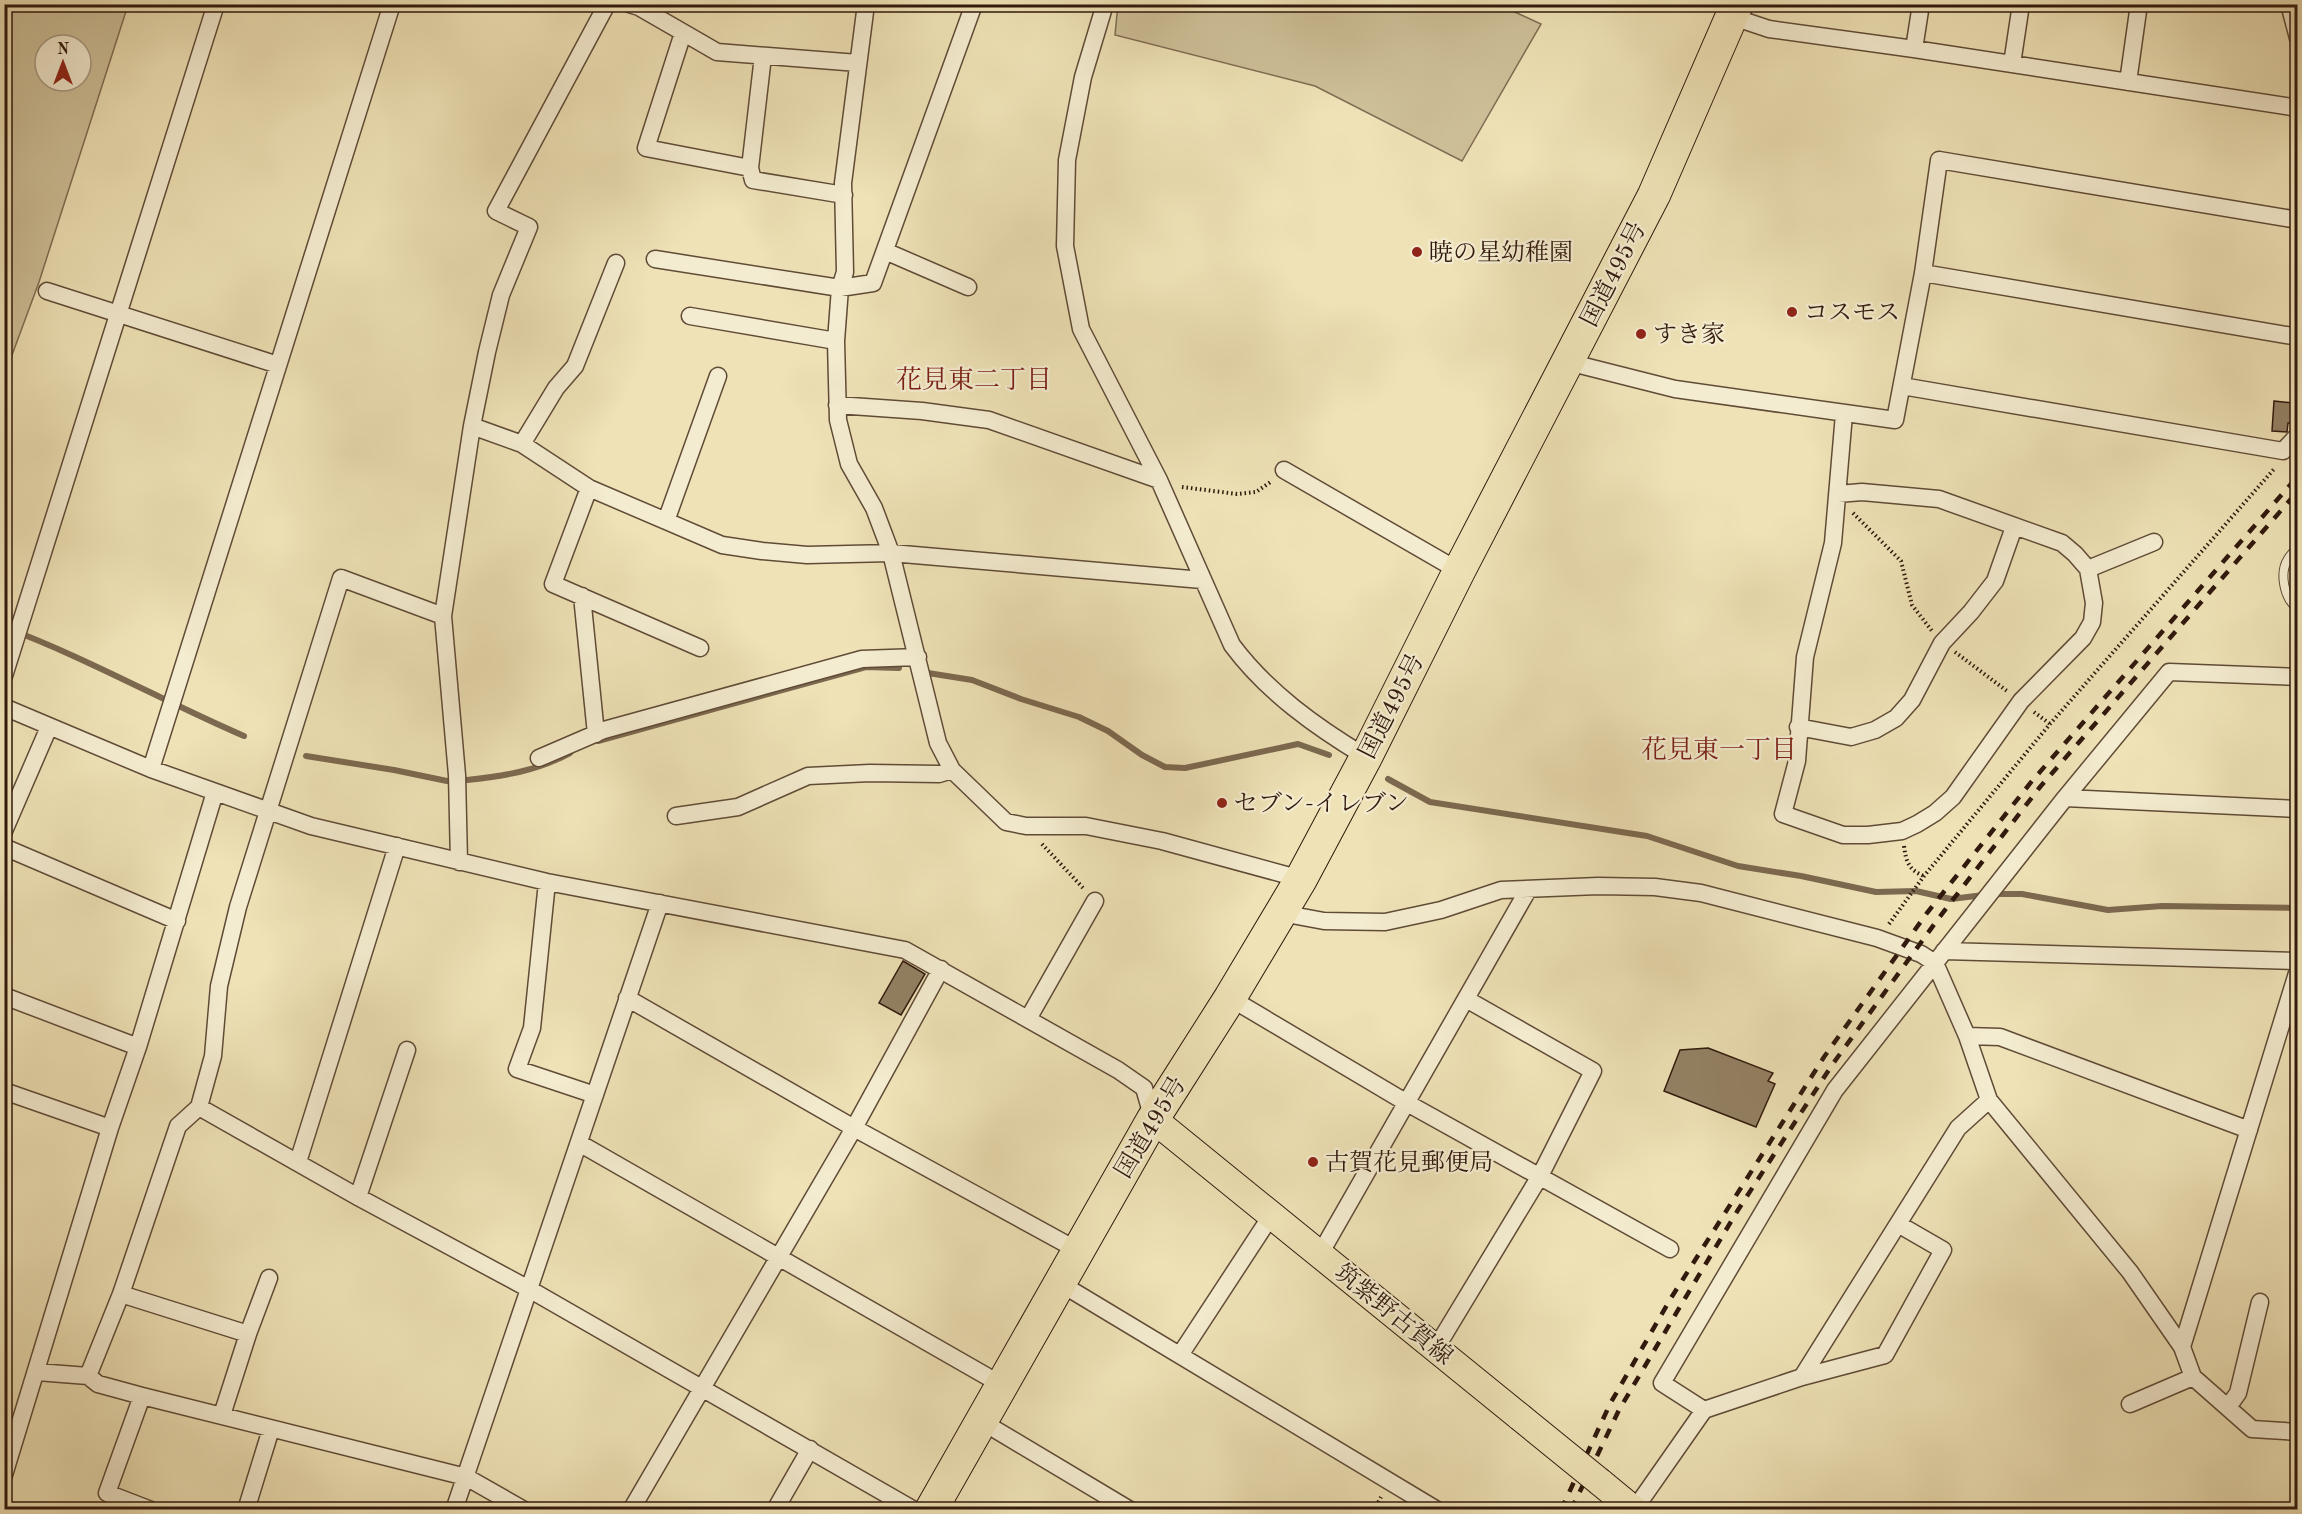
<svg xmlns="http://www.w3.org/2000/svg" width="2302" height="1514" font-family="'Old Standard TT','Noto Serif JP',serif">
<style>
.green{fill:#cec099;stroke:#806c53;stroke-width:1.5;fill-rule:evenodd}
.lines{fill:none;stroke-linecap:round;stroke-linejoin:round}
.stream{stroke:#7c6950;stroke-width:6}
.building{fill:#938265;stroke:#31190d;stroke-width:1.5}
.lane-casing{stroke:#604b37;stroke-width:10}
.street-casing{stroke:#604b37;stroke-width:19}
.primary-casing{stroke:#31190d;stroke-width:29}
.highway-casing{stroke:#31190d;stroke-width:34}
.path{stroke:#31190d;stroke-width:4;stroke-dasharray:1.5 3;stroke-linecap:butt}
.lane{stroke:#f4ecd0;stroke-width:8}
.street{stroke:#f4ecd0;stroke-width:16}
.primary{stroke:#eee2b6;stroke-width:27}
.highway{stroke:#eee2b6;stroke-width:32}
.rail{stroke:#31190d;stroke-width:4.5;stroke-dasharray:10 10;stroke-linecap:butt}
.primary-bridge-casing{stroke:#31190d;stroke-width:29;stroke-linecap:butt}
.primary-bridge{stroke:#eee2b6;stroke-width:27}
.poi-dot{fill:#8f2418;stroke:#f4ecd0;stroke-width:2}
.labels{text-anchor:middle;stroke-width:4.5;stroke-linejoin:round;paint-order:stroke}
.poi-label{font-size:24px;fill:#31190d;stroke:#f4ecd0;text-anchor:start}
.street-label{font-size:24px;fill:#31190d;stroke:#f4ecd0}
.neighbourhood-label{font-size:26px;fill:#7a1f14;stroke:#f4ecd0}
</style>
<rect width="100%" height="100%" fill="#eee2b6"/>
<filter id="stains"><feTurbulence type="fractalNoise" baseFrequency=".00333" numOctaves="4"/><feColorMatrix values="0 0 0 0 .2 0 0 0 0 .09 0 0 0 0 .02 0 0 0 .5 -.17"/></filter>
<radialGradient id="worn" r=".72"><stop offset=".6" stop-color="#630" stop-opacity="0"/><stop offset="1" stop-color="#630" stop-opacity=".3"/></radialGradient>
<path class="green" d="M5,4L128,5L39,282L5,374ZM45,45H81V81H45Z
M1118,4H1505L1504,7L1541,24L1462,161L1315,86L1115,35Z"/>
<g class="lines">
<path class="stream" d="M4,627C87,658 163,701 244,736
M928,673L972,680L1021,699L1079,717L1108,731L1142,755L1165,767L1185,768L1298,744L1329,755
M598,741L866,667L899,668
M306,756L394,770L447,781
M1388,779L1430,802L1647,836L1738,866L1801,876L1876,892L1916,891L1951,899L1984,895
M467,780C504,776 537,771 570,753
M1994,894H2022L2108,910L2162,906L2298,908"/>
</g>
<path class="building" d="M2274,401L2293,403L2291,423H2288L2287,432L2272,431Z
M903,961L925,974L901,1015L879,1003Z
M1708,1048L1773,1073L1768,1081L1775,1084L1756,1127L1664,1091L1680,1050Z"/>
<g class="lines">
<g class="lane-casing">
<path id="lane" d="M2298,547C2294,551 2290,555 2288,559C2279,573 2284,599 2298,609"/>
</g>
<g class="street-casing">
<path id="street" d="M629,4L639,7L717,52L858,63
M866,4L843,183L845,272L840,288L836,341L838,420L849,464L874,508L891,553L938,743L952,770L1006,822L1026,826H1086L1162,841L1301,879
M1105,4L1083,77L1067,160L1065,246L1081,329L1159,480L1232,645C1267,692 1316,727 1366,757
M2289,4L2298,38
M1733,17L1769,29L1914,49L2298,108
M683,33L646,148L750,168L763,56
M1914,49L1921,4
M2012,64L2021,4
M2128,82L2139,4
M750,168L753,180L844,195
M885,251L968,287
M655,259L840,288L873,283L974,4
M1923,273L2298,337
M47,291L278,365
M690,316L836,341
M1568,362L1675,389L1895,420L1923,273L1939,160L2298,220
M1902,386L2283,451L2298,435
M837,405L922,411L989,420L1159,480
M472,426L487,352L501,295L529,227L496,211L607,4
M522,444L556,388L575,366L616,263
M1284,470L1459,571
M589,488L553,584L700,648
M1838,494L1862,492L1939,499L2062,543L2075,554L2088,569L2094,603L2092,622L2083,638L2021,701L1953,797L1935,813L1917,824L1902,831L1868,835H1843L1783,814L1797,761L1805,657L1833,543L1844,414
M666,521L718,376
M2088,569L2154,542
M582,596L596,734
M4,676L216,4
M4,707L151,769L311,826L547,882L905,950L1118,1070L1144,1088L1153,1119
M1798,727L1851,737L1875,730L1896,718L1912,700L1942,643L1971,612L1995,581L2014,527
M539,758L604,730L862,659L918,657
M151,769L392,4
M2065,798L2169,672L2298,677
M676,816L738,807L808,776L870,773L939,774L952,770
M4,831L49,727
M4,847L177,921
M459,862L457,775L443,616L472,426L522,444L589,488L722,545L762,551L807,555L891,553L1202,580
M547,882L532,1028L517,1069L595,1095
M1281,913L1324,921L1385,922L1441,910L1501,890L1598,886L1655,887L1701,893L1877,938L1921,954L1935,963L1967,1036L1989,1100L2130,1272L2182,1347L2193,1377L2252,1429L2298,1432
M1944,951L2298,961
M4,996L138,1047
M627,998L854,1128L1077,1250
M1230,998L1407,1103L1670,1249
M1028,1019L1095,901
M1967,1036L2000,1037L2249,1130
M4,1091L110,1128
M1989,1100L1958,1128L1802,1377L1704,1410L1662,1383L1835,1090L2065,798L2298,809
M199,1107L358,1197L529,1289L914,1510
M579,1143L1002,1385
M298,1162L397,846
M358,1197L407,1050
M1320,1254L1528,890
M1058,1282L1437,1510
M121,1294L248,1334
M2182,1347L2298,970
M1436,1348L1540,1176L1593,1071L1466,999
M1180,1355L1271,1216
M37,1372L88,1376L98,1384L142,1396L466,1477L524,1510
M88,1376L121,1294L178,1126L199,1107L213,1056L219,986L238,907L341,578L443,616
M1802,1377L1885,1355L1943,1250L1898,1224
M142,1396L107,1493L151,1510
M2130,1404L2193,1377
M2228,1407L2238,1393L2260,1302
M222,1415L248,1334L269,1278
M981,1421L1130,1510
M4,1475L110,1128L138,1047L215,792
M246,1510L271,1429
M454,1510L660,903
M631,1510L854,1128L941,969
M775,1510L810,1449
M1634,1510L1704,1410"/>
</g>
<g class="primary-casing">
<path id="primary" d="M1153,1119L1520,1417
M1600,1482L1634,1510"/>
</g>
<g class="highway-casing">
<path id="highway" d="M931,1510L1153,1119L1230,998L1301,879L1366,757L1459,571L1654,195L1737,4"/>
</g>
<path class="path" d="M1182,487L1237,494L1256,492L1272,481
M1853,513L1901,561L1912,605L1932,631
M1955,652L2007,691
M2034,712L2050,724
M1042,844L1084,889
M1904,846C1906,862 1909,870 1924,876
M1889,924L1924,876L2050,724L2275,468
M1374,1510L1381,1497"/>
<use href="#lane" class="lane"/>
<use href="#street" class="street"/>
<use href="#primary" class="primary"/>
<use href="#highway" class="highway"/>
<path class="rail" d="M1561,1510L1610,1404L1671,1298L1824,1057L1927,913L2032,781L2298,476
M1571,1510L1619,1410L1681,1305L1738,1210L1832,1065L1938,919L2040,787L2298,491"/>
<g class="primary-bridge-casing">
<path id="primary-bridge" d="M1520,1417L1600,1482"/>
</g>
<use href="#primary-bridge" class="primary-bridge"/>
</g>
<g class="poi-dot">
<circle cx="1417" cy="252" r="6"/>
<circle cx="1792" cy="312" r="6"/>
<circle cx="1641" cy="334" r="6"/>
<circle cx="1222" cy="803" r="6"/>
<circle cx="1313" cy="1162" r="6"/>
</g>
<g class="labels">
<g class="poi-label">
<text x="1429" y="260">暁の星幼稚園</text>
<text x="1804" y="320">コスモス</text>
<text x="1653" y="342">すき家</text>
<text x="1234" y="811">セブン-イレブン</text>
<text x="1325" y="1170">古賀花見郵便局</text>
</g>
<g class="street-label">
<text transform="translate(1613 274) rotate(-63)" y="8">国道495号</text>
<text transform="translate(1391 706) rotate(-63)" y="8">国道495号</text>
<text transform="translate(1150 1127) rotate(-59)" y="8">国道495号</text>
<text transform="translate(1394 1314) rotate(39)" y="8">筑紫野古賀線</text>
</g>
<g class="neighbourhood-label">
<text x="974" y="388">花見東二丁目</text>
<text x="1719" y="758">花見東一丁目</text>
</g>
</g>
<rect width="2302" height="1514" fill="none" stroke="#eee2b6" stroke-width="24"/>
<rect x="6" y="6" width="2290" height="1502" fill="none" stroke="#31190d" stroke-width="3"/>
<rect x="12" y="12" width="2278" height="1490" fill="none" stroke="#31190d" stroke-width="1.5"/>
<g transform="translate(63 63)"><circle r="28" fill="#f4ecd0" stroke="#a69882" stroke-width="1.5"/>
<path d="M0-4.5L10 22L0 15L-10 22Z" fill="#8f2418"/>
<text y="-9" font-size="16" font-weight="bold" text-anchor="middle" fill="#31190d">N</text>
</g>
<rect width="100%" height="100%" filter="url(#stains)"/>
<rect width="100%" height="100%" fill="url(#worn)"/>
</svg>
